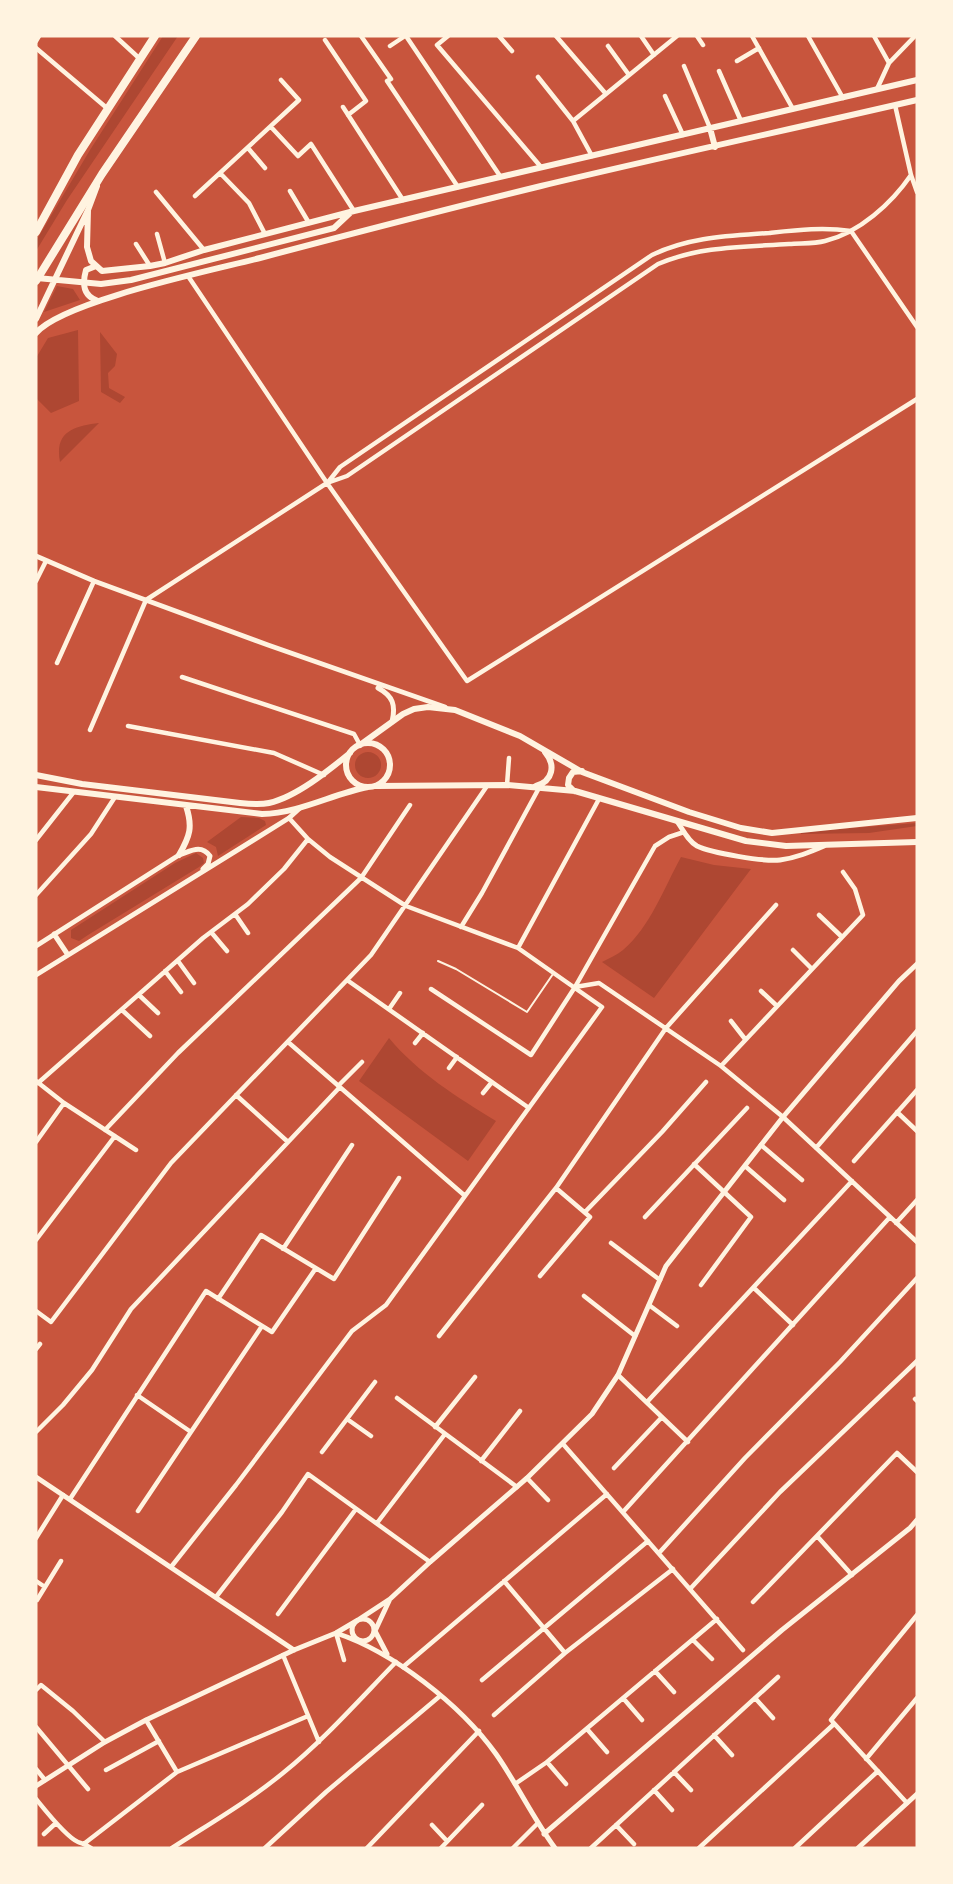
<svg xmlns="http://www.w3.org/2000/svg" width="953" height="1884" font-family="Arial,sans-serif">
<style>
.green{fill:#ae4732}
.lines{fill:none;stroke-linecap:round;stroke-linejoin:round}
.service{stroke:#fff3e0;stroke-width:2}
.minor{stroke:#fff3e0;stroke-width:4.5}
.tertiary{stroke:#fff3e0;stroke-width:5}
.secondary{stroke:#fff3e0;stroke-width:6}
.trunk{stroke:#fff3e0;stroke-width:8}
</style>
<rect width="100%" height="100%" fill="#c8553d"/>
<path class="green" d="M163,36H178L67,200L36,251V241L90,150Z
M57,286L73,289L80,300L44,312Z
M78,330L79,401L51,413L36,398V358L48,338Z
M100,332L117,354L115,366L108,373L109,388L125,397L120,403L101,392Z
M99,423L60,462C54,431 75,426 99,423Z
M355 765a13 13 0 1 1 26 0a13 13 0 1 1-26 0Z
M241,817L259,818L265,821L266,825L218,856L216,847L207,842Z
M917,823V826L869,833L801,834V832Z
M196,853L203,858L204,863L199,867L88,935L79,941L71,938V930L175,863Z
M681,857L714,865L751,869L654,998L602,962C609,958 617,955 623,950C650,927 664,888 681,857Z
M389,1038C418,1073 457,1097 496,1121L468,1161L359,1081Z"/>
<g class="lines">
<path class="service" d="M438,961L456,969L527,1012L553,974"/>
<path class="minor" d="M115,36L140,59
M361,36L391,79L387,81L458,187
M406,36L500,176
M448,36L437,45L541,167
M499,36L512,51
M556,36L606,94
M641,36L654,55
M697,36L703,45
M752,36L793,109
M808,36L843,98
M874,36L889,63
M325,40L366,101L348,115
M36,41L39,36
M390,46L405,36
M608,46L629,75
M36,48L108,109
M737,61L759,48
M684,66L710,128
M719,71L741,121
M538,77L573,121L592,156
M877,89L889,63L915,36
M665,96L683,135
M895,105L911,175L917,192
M343,107L403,200
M573,121L677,36
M271,127L298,156L311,144L354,211
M248,148L265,168
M220,173L249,203L265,234
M290,191L309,223
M156,192L204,250
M195,196L299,100L281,80
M157,234L165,263
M136,244L150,266
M188,276L327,483L467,681L917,399
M329,481L340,467L652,255C689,237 728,236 769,233C797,230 823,227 851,231L917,327
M36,581L46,561
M57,663L94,581
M182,677L354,734L360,745
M128,726L274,753L324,775
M90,730L146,600L327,483L347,476L658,264C700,246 745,247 789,244C801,243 814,244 825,241C859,233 892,203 911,175
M507,785L509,758
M36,840L73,793
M36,895L91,834L115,797
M235,914L248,933
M819,915L842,937
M461,927L482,893L539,788
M211,932L227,951
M518,948L599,799
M793,950L812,969
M178,961L194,983
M165,971L181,992
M347,980L529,1108
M575,987L599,983L721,1066L783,1117L917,1242
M431,989L531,1055L575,987L655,846L669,837L684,832
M761,991L777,1006
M139,995L158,1013
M389,1009L400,993
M122,1010L150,1036
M731,1021L745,1039
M288,1042L464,1195
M415,1043L423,1033
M721,1066L863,915L855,889L843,872
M449,1068L457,1057
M36,1081L64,1103L136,1150
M38,1083L203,938L248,904L284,869L308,839
M338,1086L362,1062
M483,1093L492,1082
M236,1095L288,1142
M897,1112L917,1131
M105,1130L178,1053L361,878L410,805
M36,1142L64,1103
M761,1145L802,1180
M816,1148L917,1031
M854,1161L917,1090
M694,1164L751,1217L701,1285
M745,1166L784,1200
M585,1212L662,1132L706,1082
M645,1217L747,1108
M896,1223L917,1200
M36,1240L115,1136
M611,1243L660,1280
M283,1249L352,1145
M540,1276L590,1217L556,1188
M754,1288L793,1325
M584,1296L635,1336
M218,1299L261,1235L334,1279L399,1178
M649,1305L677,1326
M36,1311L51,1322L171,1163L371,955L487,786
M439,1336L556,1188L666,1028L776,905
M36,1349L40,1344
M618,1375L688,1442
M137,1395L191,1432
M397,1398L517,1487
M915,1399L917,1401
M647,1402L852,1181
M347,1419L371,1436
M435,1427L475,1377
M36,1432L63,1405L92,1370L131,1309L339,1088
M563,1444L743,1650
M322,1452L375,1382
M481,1461L520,1411
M614,1468L662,1417
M527,1478L548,1500
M70,1499L206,1291L272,1332L316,1268
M138,1511L262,1326
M623,1512L890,1217
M377,1523L445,1434
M817,1536L852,1575
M36,1538L63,1495
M659,1553L745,1458L840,1362L917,1278
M171,1567L236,1485L352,1331L386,1305L602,1007L518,948L406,906L330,857L308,839L289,818
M36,1581L45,1587
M504,1581L565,1653
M690,1589L780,1492L917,1361
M216,1597L282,1512L308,1474L430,1562
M37,1600L61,1561
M753,1602L897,1453L917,1472
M278,1614L356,1509
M336,1633L344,1660
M693,1640L712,1659
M283,1655L319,1742
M403,1667L607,1494
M655,1671L674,1692
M482,1680L648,1541
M36,1690L41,1685L73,1711L105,1742
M623,1698L642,1720
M755,1698L773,1718
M494,1715L565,1653L673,1569
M146,1720L177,1772
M36,1727L88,1789
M587,1729L607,1752
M714,1735L732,1755
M866,1759L917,1698
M547,1762L566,1784
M36,1769L45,1780
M106,1770L159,1741
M674,1772L691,1790
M515,1784L547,1762L717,1619
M654,1790L672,1810
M36,1799C45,1810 66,1837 78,1842C83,1844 86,1844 91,1848
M907,1803L831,1720L917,1615
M432,1825L447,1841
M616,1825L634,1844
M44,1834L56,1823
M85,1843L177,1772L308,1716
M172,1848C209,1824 249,1801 283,1773C324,1740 359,1700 396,1662
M265,1848L326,1792L440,1696
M367,1848L479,1731
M441,1848L482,1805
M513,1848L538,1823
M591,1848L778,1677
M699,1848L834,1724
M795,1848L878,1771"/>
<path class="tertiary" d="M36,556L94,581L268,645L445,707
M378,688C393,696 396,705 392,722
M677,821C683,830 688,841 697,846C711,853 765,862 780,860C796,858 810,852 824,846
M54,934L68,955
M36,946L179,855C191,851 201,844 210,856L208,864L203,869
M36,975L289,818L300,808
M36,1477L294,1650
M352 1630a11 11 0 1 1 22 0a11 11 0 1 1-22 0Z
M336,1633C393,1652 460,1704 496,1754C517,1784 533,1818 555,1848
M387,1654L375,1631L389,1601
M36,1786L105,1742L146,1720L294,1650L336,1633L358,1620L390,1599L430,1562L527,1478L592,1414L618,1375L666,1266L783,1117L899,981L917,964
M544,1834L782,1630L910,1528L917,1520
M858,1848L917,1794"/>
<path class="secondary" d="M710,128L715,147
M88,210L87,247L91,261L102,271L150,266L165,263L204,250L354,211L917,80
M96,266L86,270C82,284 83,296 98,301
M37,278L101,284L131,280L334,228L350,213
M36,319L88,210L97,186
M36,333C63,301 214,270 260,258C354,233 447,209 541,186C666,156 792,129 917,100
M346 765a22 22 0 1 1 44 0a22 22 0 1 1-44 0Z
M360,745L403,714L414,709L428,707L455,710L520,736L582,772L689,812L741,828L772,833L917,818
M36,775L82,784L240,803C249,804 260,805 269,803C296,797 328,771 350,753
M376,786L507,785L575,791L746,841L786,846L917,842
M536,786C553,781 556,765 545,752
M36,787L262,814C300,813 332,794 368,787
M574,791L568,785L569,778L573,772L582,771
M179,855C190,836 193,827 186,806"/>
<path class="trunk" d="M36,232L78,155L155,36
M36,281L102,174L196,36"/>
</g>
<rect width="953" height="1884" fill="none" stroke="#fff3e0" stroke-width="75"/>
</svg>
